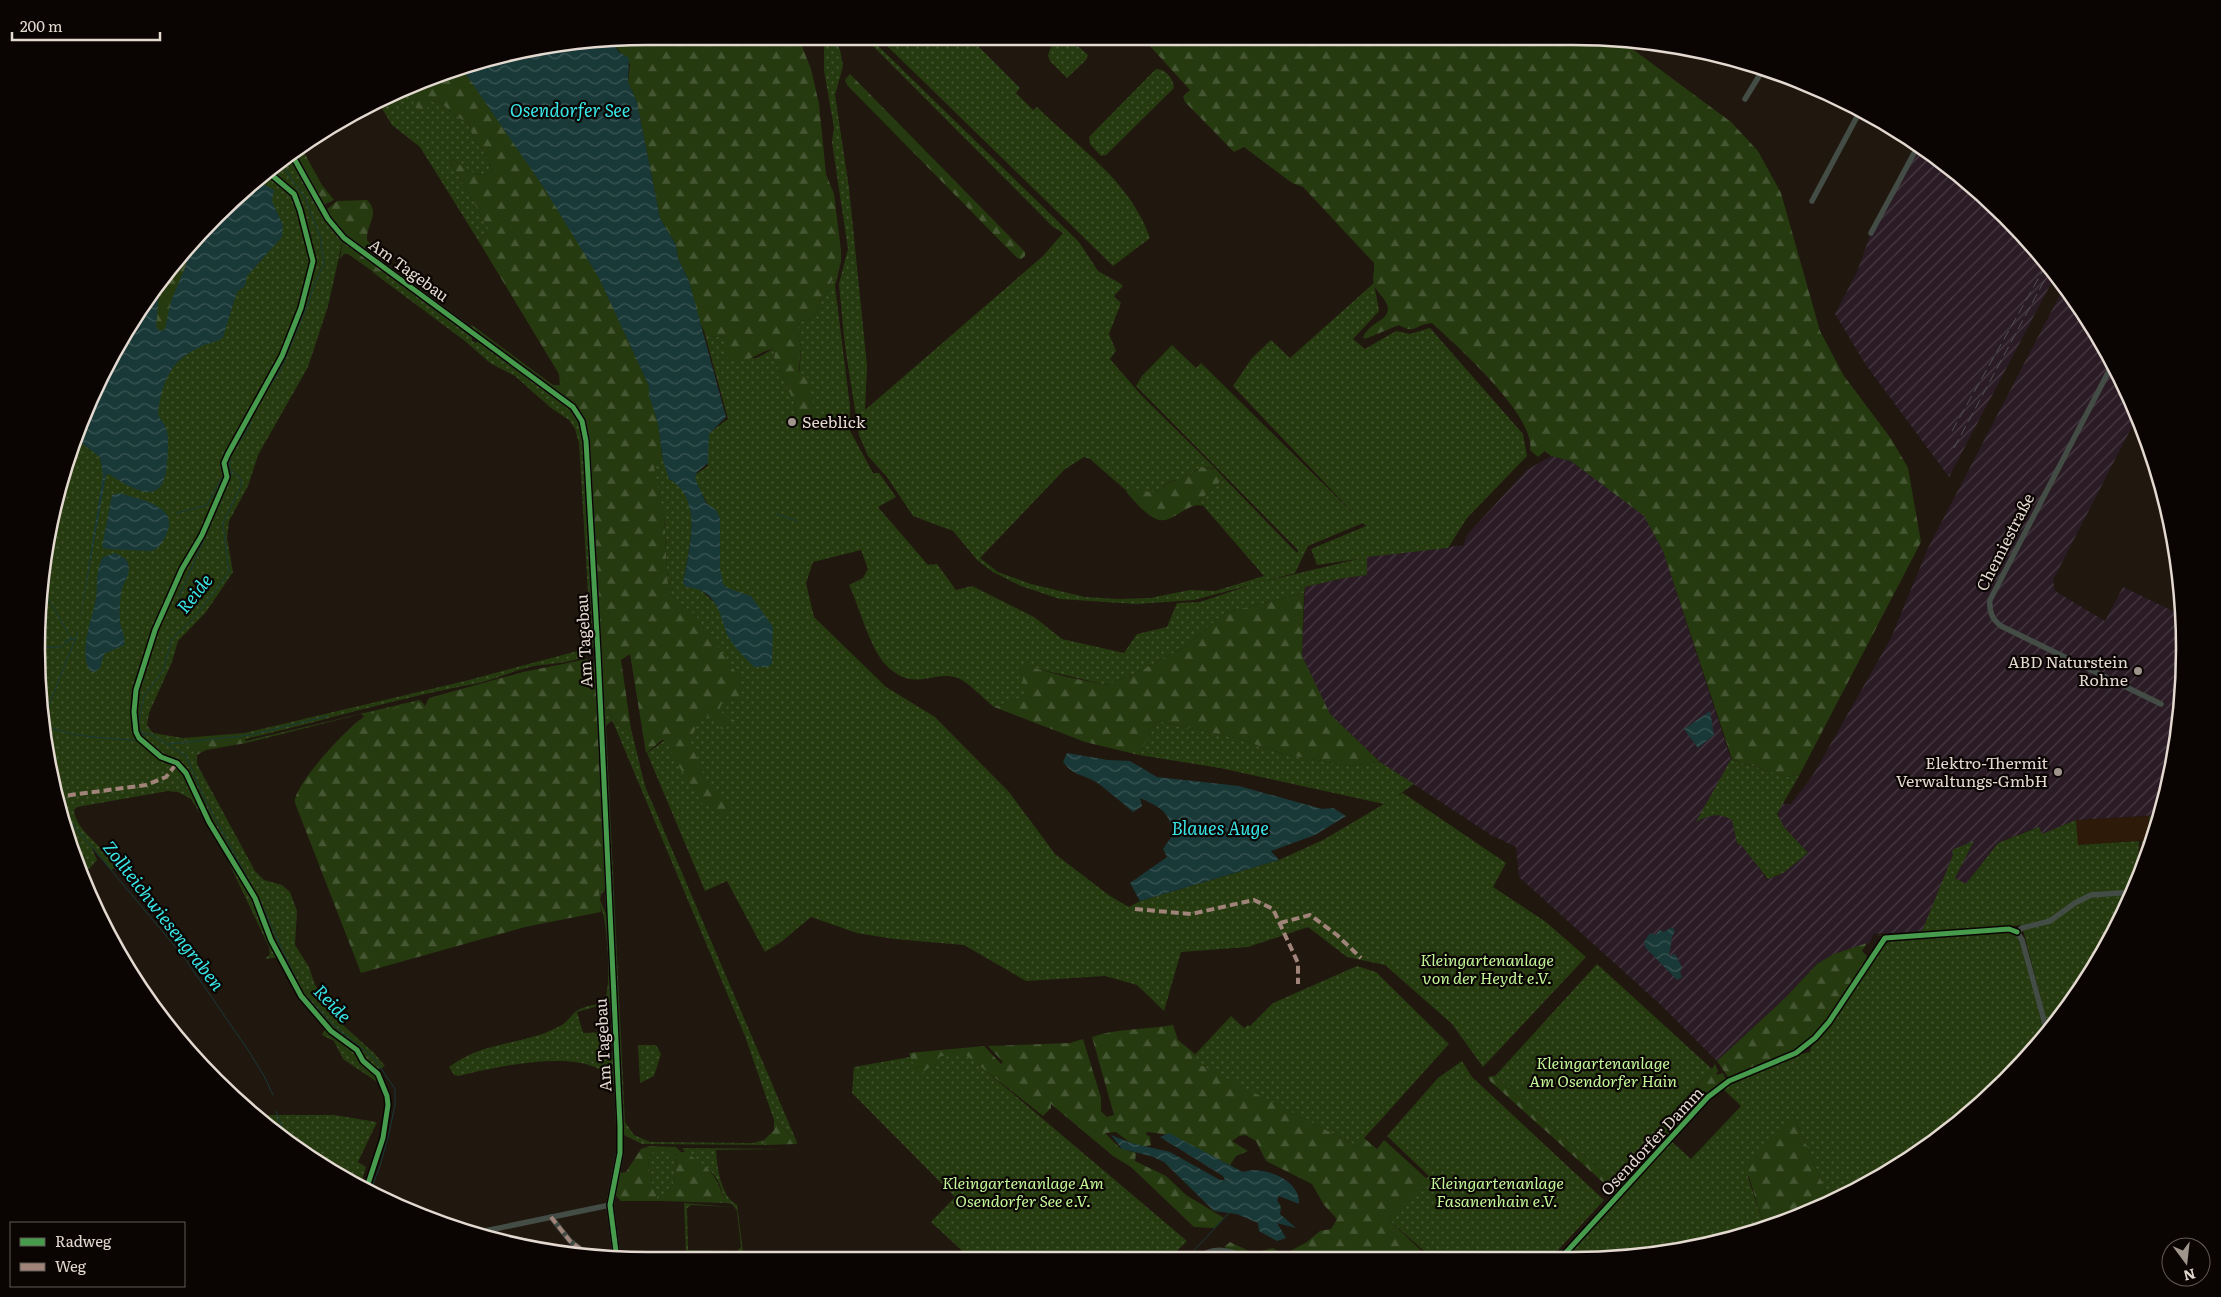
<svg xmlns="http://www.w3.org/2000/svg" width="2221" height="1297" font-family="Literata,serif">
<style>
.built{fill:#2d1a08}
.industrial{fill:url(#industrial-furrows)}
.green{fill:url(#green-dots)}
.forest{fill:url(#forest-firs)}
.water{fill:url(#water-waves)}
.lines{fill:none;stroke-linecap:round;stroke-linejoin:round}
.stream{stroke:#193938;stroke-width:1}
.street{stroke:#434d46;stroke-width:5.5}
.secondary{stroke:#4b5850;stroke-width:8}
.rail{stroke:#50524c;stroke-width:1;stroke-dasharray:10 5;stroke-linecap:butt}
.quiet{stroke:#a18479;stroke-width:4;stroke-dasharray:8 4;stroke-linecap:butt}
.cycleway-casing{stroke:#0a0502;stroke-width:8}
.cycleway{stroke:#469c4c;stroke-width:5}
.poi-dot{fill:#9f958c;stroke:#0a0502;stroke-width:2}
.labels{text-anchor:middle;stroke-width:4.5;stroke-linejoin:round;paint-order:stroke}
.street-label{font-size:16px;fill:#e4d9d0;stroke:#0a0502}
.poi-label{font-size:16px;fill:#e4d9d0;stroke:#0a0502;text-anchor:end}
.park-label{font-size:16px;font-style:italic;fill:#c2f698;stroke:#0a0502}
.water-label{font-size:18px;font-style:italic;fill:#38e6e7;stroke:#0a0502}
.rim{fill:none;stroke:#e4d9d0;stroke-width:2.5}
</style>
<defs>
<pattern id="industrial-furrows" width="10" height="10" patternUnits="userSpaceOnUse" patternTransform="scale(1.25)"><rect width="10" height="10" fill="#2a1b25"/><path d="M-1 1l2-2M0 10L10 0M9 11l2-2" fill="none" stroke="#493c44"/></pattern>
<pattern id="green-dots" width="8" height="8" patternUnits="userSpaceOnUse" patternTransform="scale(1.25)"><rect width="8" height="8" fill="#263a10"/><path d="M2 2h.1M6 6h.1" fill="none" stroke="#455632" stroke-width="1.8" stroke-linecap="round"/></pattern>
<pattern id="forest-firs" width="22" height="20" patternUnits="userSpaceOnUse" patternTransform="scale(1.25)"><rect width="22" height="20" fill="#263a10"/><path d="M5 1l3.5 6h-7zM16 11l3.5 6h-7z" fill="#455632"/></pattern>
<pattern id="water-waves" width="16" height="10" patternUnits="userSpaceOnUse" patternTransform="scale(1.25)"><rect width="16" height="10" fill="#193938"/><path d="M0 5q4-4 8 0t8 0" fill="none" stroke="#3a5554"/></pattern>
</defs>
<rect width="100%" height="100%" fill="#20170f"/>
<path class="built" d="M2149,816L2150,840L2077,845L2076,820Z"/>
<path class="industrial" d="M1919,144L2005,215L2055,276L1949,477L1866,365L1835,314L1857,272L1871,233Z
M2064,287L2081,308L2138,415L2053,580L2055,591L2105,621L2123,587L2181,615L2185,648L2173,768L2159,815L2076,820L2042,834L2038,827L1998,843L1966,884L1954,878L1974,842L1922,931L1874,934L1869,943L1834,954L1817,964L1785,998L1717,1061L1662,1006L1519,877L1516,847L1491,835L1380,762L1330,714L1323,702L1302,656L1305,587L1344,578L1367,575V557L1464,545L1466,536L1527,470L1551,456L1571,461L1644,515L1663,551L1731,759L1697,821L1709,815L1724,814L1732,820L1737,843L1744,845L1767,880L1783,873L1808,853L1784,827L1779,820L1778,809L1781,804H1791L1813,775L1891,638L1928,548Z"/>
<path class="green" d="M867,40H872L1079,242L1098,271L1121,284L1123,286L1114,296L1121,303L1109,334L1116,351L1110,359L1142,396L1216,469C1194,463 1196,475 1180,480C1176,481 1172,480 1169,482C1164,485 1161,490 1156,492C1146,495 1139,486 1129,493L1090,459L1084,457L1064,470L980,558L998,572L1031,584L1085,597L1118,599L1150,598L1190,590L1215,591L1264,576L1199,501L1224,478L1297,553L1298,550L1136,386L1142,376L1172,345L1196,368L1201,363L1355,515L1233,386L1252,358L1271,340L1290,358L1374,283L1379,311L1353,339L1365,349L1396,331L1410,334L1430,328L1523,434L1527,456L1467,518L1448,548L1367,557V575L1344,578L1305,587L1304,593L1225,613L1183,648L1134,674L1107,685L1017,664L1022,675L1026,696L994,707C985,700 968,682 958,678C933,669 914,694 886,665C869,647 860,608 849,585L863,578L868,569L861,550L813,562L806,583L814,617L886,687L935,717L1009,792L1055,854L1110,896L1129,907L1140,901L1279,860L1323,840L1384,804L1220,768L1139,755L1157,721L1236,738L1283,754L1349,766L1380,762L1414,784L1397,796L1403,793L1506,863L1493,887L1546,922L1586,957L1483,1067L1452,1024L1385,965L1347,957L1308,927L1248,947L1181,952L1164,1011L1137,985L1105,976L1026,981L964,945L894,939L857,933L811,917L781,942L765,952L727,881L705,891L647,753L741,685L696,616L673,597L668,587L664,516L653,467L662,455L669,479C677,484 684,488 688,497C697,519 687,560 683,583L687,587L698,588L715,603L722,614L725,629L747,660L754,603L718,583L719,527L693,476L708,466L705,436L728,419L704,331L710,336L726,338V358H757L773,349L775,352L774,358L794,402L797,415L801,347L797,330L799,322L814,317L841,262L835,286L850,407L849,429L873,473H879L896,497L878,507L928,565L937,564L956,590L972,586L1034,617L1062,639L1124,653L1137,634L1167,627L1177,603L1200,602L1253,584L1358,559L1317,565L1311,549L1366,526L1363,523L1308,546L1295,573L1194,600L1136,604L1060,599L1021,586L993,572L977,560L953,531L913,516L887,477L868,456L859,435L845,346L839,284L848,249L832,142L834,128L824,70V41H836L840,50L843,66L835,95L849,188L867,366L865,410L1043,256L1063,233L1053,227Z
M881,40H972L1020,88L1016,93L1033,110L1037,107C1078,148 1130,180 1150,238L1113,266Z
M1053,42L1079,47L1088,55L1086,60L1067,78L1050,61L1048,55Z
M1156,69C1167,69 1173,79 1174,88L1106,155L1101,156L1090,144L1089,137Z
M406,88L411,95L431,102L439,101L455,116L469,123C471,143 489,150 492,172C476,180 465,168 453,159L450,161L490,231L478,240L420,147L392,125L377,100Z
M291,154L343,239L328,306L308,367L258,455L248,486L229,521L227,538L233,572L206,612L178,641L172,662L149,713L147,725L153,733L183,738L197,755V764L255,871L264,880L282,885L290,892L297,911L295,945L309,967L315,985L345,1027L375,1054L385,1066L378,1070L382,1078L380,1084L343,1059L334,1041L322,1035L326,1028L322,1021L303,1003L279,957L265,959L270,954L269,947L221,846L191,799L178,792L168,791L77,807L74,810C76,833 107,847 115,868L111,870L91,846L97,860L83,876L69,846L48,768L36,649L57,490L99,378L140,308L215,216L276,163Z
M383,270L472,336V341L476,343L478,341L568,408L578,421L583,439L595,643C587,666 549,662 530,667C513,671 496,679 479,683C401,697 323,721 245,739L244,733L465,681L585,649L591,642L579,443L575,429L569,420L551,408L515,376L490,363L465,341L371,271L381,277Z
M603,693C609,708 612,729 631,729L645,786L796,1140L774,1120L745,1036L613,722L611,721L606,726L625,1122L634,1135L650,1142L753,1143L764,1140L765,1145L642,1144L622,1134Z
M419,700L422,702L362,718L364,716L361,714L246,743V741Z
M1731,759L1787,777L1800,774L1777,814L1784,827L1808,853L1783,873L1768,879L1742,846L1737,843L1732,820C1719,812 1709,815 1696,822Z
M2159,815L2151,839L2145,850L2139,879L2142,841L2150,840L2149,816Z
M2076,820L2078,845L2139,841L2137,885L2134,891L2097,892L2052,918L2023,925L1873,936L1922,931L1953,855L1952,850L1974,841L1955,878L1966,884L1998,843L2039,827L2042,834Z
M605,883L606,889L601,894L600,900L607,916L612,1002L577,1012L583,1033L613,1032L614,1045L605,1049L606,1052L613,1053L616,1085L612,1084C598,1043 490,1068 459,1076L454,1075L449,1067C485,1040 522,1046 558,1027C568,1023 572,1013 578,1010C586,1005 596,1006 604,1001C612,987 607,935 604,918C603,909 597,903 599,892L605,888Z
M2132,894L2082,988L2049,1029L2023,930L2042,926L2088,898Z
M2004,931L2015,934L2019,940L2045,1033L2005,1082L1945,1128L1933,1132V1137L1879,1179L1830,1201L1793,1114L1748,1177L1765,1229L1613,1259H1563L1670,1140L1691,1159L1741,1106L1722,1088L1797,1055L1810,1052L1812,1044L1830,1024L1878,950L1892,939Z
M1597,964L1712,1069L1611,1179L1495,1076Z
M1357,966L1376,972L1449,1044L1357,1146L1190,1060L1231,1016L1244,1028L1248,1025L1250,1026L1273,1003Z
M638,1045H656L661,1054L654,1076L640,1083Z
M966,1054L1187,1241L1169,1259H971L931,1222L955,1197L852,1093L854,1067L910,1057Z
M1462,1061L1472,1077L1604,1200L1550,1259H1433L1388,1219L1429,1176L1387,1136L1438,1078Z
M266,1115H334L377,1122L358,1162L366,1167L361,1184L309,1158L265,1125Z
M682,1148L787,1149L716,1150C717,1167 721,1197 737,1205L744,1259H717V1253H686L684,1203L732,1207L692,1205L687,1208L688,1250L737,1251L741,1247L737,1211L732,1204L725,1203C723,1194 720,1181 713,1174C706,1166 685,1155 682,1148Z
M654,1151H669L677,1156C675,1173 677,1188 662,1198V1201H658L650,1177L648,1157Z"/>
<path class="forest" d="M1613,38H1617L1618,43L1624,40L1629,41L1631,48L1731,122L1758,151L1781,193L1820,331L1844,376L1892,440L1908,468L1921,542L1800,774L1787,777L1732,759L1663,551L1644,516L1571,461L1551,456L1545,451L1538,457L1530,450C1536,416 1456,345 1432,323C1415,324 1416,335 1399,325L1365,339L1363,337C1371,323 1380,323 1386,315C1393,305 1379,295 1375,287C1371,278 1375,272 1374,263L1303,187L1292,183L1244,147L1234,152L1185,102L1183,96L1190,90L1149,45V39Z
M611,41H800L811,69L819,104L826,174L834,194L841,251V262L814,317L799,322L797,330L801,347L799,371L809,379L815,415L809,421L803,420L797,415L794,402L774,358L775,352L773,349C756,352 747,367 726,358V338L710,336L704,331L698,319L689,281L678,258L676,245L660,218L637,102L628,82L630,64Z
M462,66L555,204L600,279L650,388L658,420L662,455L654,467L664,516L668,587L673,597L696,616L739,677L742,691L740,697L736,701L722,703L720,708L723,714L735,721L723,730L706,714L701,716L690,741L706,781L729,804L730,811L727,817L722,815L715,808L702,803L675,760L667,740H662L646,753L630,654L621,660L631,729C612,729 609,708 603,693L583,417L468,328L472,325L553,385H560L559,374L478,240L490,231L450,161L453,159C465,168 476,180 492,172C489,150 471,143 469,123L455,116L439,101L431,102L426,110L416,108L406,88Z
M850,74L1025,252V256L1021,259L1017,258L847,85L845,80Z
M301,147L322,185L334,200L324,205L294,151Z
M367,200C381,213 366,225 367,240L384,260L381,263L343,233L326,210L337,201Z
M343,239L383,270L384,273L382,278L348,254H344L340,259Z
M185,253L187,263L171,301L165,329L160,331L156,327L161,287Z
M1201,467L1216,469L1224,478L1199,501L1203,506C1188,501 1174,523 1159,520C1147,517 1134,500 1126,492L1137,489L1149,492H1157L1169,482L1183,479Z
M1304,593L1302,656L1330,714L1380,762L1349,766L1283,754L1236,738L1157,721L1139,755L1085,742L994,707L1025,696L1022,675L1016,663L1067,677L1107,685L1134,674L1183,648L1225,613Z
M587,659L593,661L597,668L605,883V888L599,892L601,912L525,927L361,973L295,803C292,787 347,728 361,719C373,712 407,706 422,702L425,706L429,698L523,672Z
M244,733L246,743L206,750L197,755L183,738Z
M1867,943L1862,951L1867,956L1865,961L1819,1032L1801,1048L1731,1078L1728,1077L1717,1061L1785,998L1817,964L1834,954Z
M1173,1025L1178,1040L1195,1054L1191,1060L1357,1146L1364,1138L1377,1149L1384,1140L1427,1179L1388,1219L1430,1259H1252L1224,1247L1230,1242L1253,1253L1273,1248L1283,1255L1307,1242L1320,1231L1331,1229L1337,1219L1324,1205L1312,1184L1266,1161L1256,1141L1245,1135L1239,1136L1232,1141L1248,1151L1236,1156L1230,1165L1170,1135L1147,1132L1146,1134L1150,1137L1151,1145L1143,1147L1132,1144L1116,1132L1105,1133L1120,1148L1136,1153L1135,1161L1166,1176L1186,1195L1224,1218L1214,1228L1194,1227L1131,1167L1113,1156L1051,1104V1108L1043,1116L966,1055L941,1056L918,1077L909,1053L984,1046L1001,1064L1003,1062L988,1046L1070,1043L1083,1039L1101,1098V1111L1107,1117L1114,1115L1092,1037C1118,1028 1146,1030 1173,1025Z
M1715,1064L1718,1071L1716,1075L1723,1073L1726,1080L1676,1129L1666,1120L1712,1069Z
M1495,1076L1611,1179L1663,1123L1673,1130V1134L1615,1193L1490,1081L1488,1077Z
M1793,1114L1830,1201L1765,1229L1746,1167Z
M774,1120L796,1140L797,1144L765,1145L764,1140L774,1130Z
M650,1146L676,1147L681,1152H688C692,1158 694,1158 700,1162C714,1172 721,1187 725,1203L662,1201L661,1198C677,1188 675,1173 677,1156L669,1151H654L648,1157L650,1177L658,1201H621L613,1193L619,1173L626,1172L641,1149Z"/>
<path class="water" d="M611,41L619,52L629,58L628,82L637,102L660,218L676,245L678,258L689,281L726,417L709,434L708,463L697,472L695,478L706,503L716,510L720,518V568L723,584L727,588L751,596L773,627L772,664L767,667H754C744,657 729,643 725,629C719,608 713,589 686,587L683,583C689,549 704,499 669,479L663,461L658,424L649,395V386L599,278L544,188L461,67L568,42Z
M256,180L274,190L272,201L283,225L282,237L264,257L247,276L245,286L237,292L223,337C217,343 210,342 202,346C171,360 162,380 158,414C160,420 166,424 167,431C169,441 168,452 167,462C165,508 136,492 109,474L106,475L78,632L103,476L100,457L76,439L99,378L140,308L175,265L159,292L156,327L160,331L165,329L171,301L187,263L185,253L215,216Z
M120,493C141,500 181,506 166,535C163,542 159,549 151,551L106,549L102,547L112,495Z
M115,553L126,559C134,573 123,580 121,593C120,602 119,612 120,621C121,630 126,636 124,645L104,654L100,668L95,672L90,671C78,649 92,621 96,598C98,584 95,570 103,557Z
M1710,711L1714,735L1698,748L1684,729Z
M1067,753L1108,760L1130,761L1157,777L1239,786L1322,809L1333,808L1346,816L1315,835L1271,851L1279,860L1140,901L1130,883L1167,857L1163,849L1174,833C1167,810 1162,808 1140,798L1142,806L1133,812C1122,803 1111,793 1099,784C1085,774 1074,777 1063,762Z
M1672,927L1675,931L1672,937L1669,956L1675,954L1682,967L1680,972L1682,977L1677,980L1645,947L1644,942L1650,933L1655,935L1660,930L1664,932Z
M1169,1133L1243,1172C1263,1165 1301,1180 1299,1204L1279,1196L1277,1200L1281,1207L1280,1214L1296,1228L1277,1223L1286,1238L1277,1241L1259,1231L1258,1223L1237,1214L1214,1211L1164,1162L1151,1156L1122,1149L1111,1135L1131,1143L1170,1152L1220,1180H1225L1223,1176L1160,1137Z"/>
<g class="lines">
<path class="stream" d="M279,161L305,198L320,236L324,264L315,282L308,304L280,371L257,405L247,431L231,453L229,468L240,478L242,484L223,523L229,573L194,618L172,639L163,671L144,696L138,725L142,733L152,735L186,756L206,802L260,901L302,992L341,1032L374,1058L395,1089V1105L389,1133L380,1166L371,1189
M177,513L207,505L224,474
M776,514L798,521
M44,592L72,639L76,640
M179,597L231,476V472
M64,641L72,639
M36,648L61,647L72,639
M45,724C63,737 108,738 131,740L137,739
M141,737L145,735
M169,744L250,735L327,716
M54,788L43,720L78,632
M59,808L184,957L248,1050L264,1076L273,1095
M276,1111L287,1141
M1186,1259L1229,1213"/>
<path class="street" d="M1745,99L1764,68
M1812,201L1859,113
M1871,233L1919,144
M2112,365L1990,600C1989,612 1992,619 2001,626L2161,704
M2017,932L2022,928L2050,921L2075,903L2091,895L2133,892
M2017,932L2022,940L2047,1031
M551,1217L570,1241L590,1256
M475,1233L610,1205
M1196,1259C1215,1245 1229,1250 1250,1259
M1560,1259L1708,1097L1729,1081L1796,1053L1815,1038L1829,1022L1885,938L2009,929L2017,932"/>
<path class="secondary" d="M291,153L328,219L344,238L573,407L582,421L586,441L598,653L620,1126V1153L610,1205L617,1259"/>
<path class="rail" d="M1939,162V161
M1952,431L2046,265
M1954,448L2050,270"/>
<path class="quiet" d="M56,797L146,785L166,777L177,763
M1135,909L1191,914L1254,900L1273,909L1298,963V984
M1280,923L1310,915L1337,935L1361,958
M551,1217L570,1241L590,1256"/>
<g class="cycleway-casing">
<path id="cycleway" d="M291,153L328,219L344,238L573,407L582,421L586,441L598,653L620,1126V1153L610,1205L617,1259
M267,171L294,194L300,210L313,261L301,308L282,356L228,454L224,463L227,477L202,535L182,569L155,630L136,690L134,712L136,732L139,738L161,757L177,763L186,773L209,822L255,898L271,940L301,996L331,1031L357,1050L363,1061L378,1074L387,1096L388,1105L383,1138L367,1187
M1560,1259L1708,1097L1729,1081L1796,1053L1815,1038L1829,1022L1885,938L2009,929L2017,932"/>
</g>
<use href="#cycleway" class="cycleway"/>
</g>
<g class="poi-dot">
<circle cx="792" cy="422" r="5"/>
<circle cx="2138" cy="671" r="5"/>
<circle cx="2058" cy="772" r="5"/>
</g>
<g class="labels">
<g class="street-label">
<text transform="translate(409 270) rotate(36)" y="6">Am Tagebau</text>
<text transform="translate(2005 542) rotate(-63)" y="6">Chemiestraße</text>
<text transform="translate(584 641) rotate(-93)" y="6">Am Tagebau</text>
<text transform="translate(603 1045) rotate(-93)" y="6">Am Tagebau</text>
<text transform="translate(1652 1141) rotate(-47)" y="6">Osendorfer Damm</text>
</g>
<g class="poi-label">
<text x="802" y="428" text-anchor="start">Seeblick</text>
<text x="2128" y="668">ABD Naturstein<tspan x="2128" dy="18">Rohne</tspan></text>
<text x="2048" y="769">Elektro-Thermit<tspan x="2048" dy="18">Verwaltungs-GmbH</tspan></text>
</g>
<g class="park-label">
<text x="1487" y="966">Kleingartenanlage<tspan x="1487" dy="18">von der Heydt e.V.</tspan></text>
<text x="1603" y="1069">Kleingartenanlage<tspan x="1603" dy="18">Am Osendorfer Hain</tspan></text>
<text x="1023" y="1189">Kleingartenanlage Am<tspan x="1023" dy="18">Osendorfer See e.V.</tspan></text>
<text x="1497" y="1189">Kleingartenanlage<tspan x="1497" dy="18">Fasanenhain e.V.</tspan></text>
</g>
<g class="water-label">
<text x="570" y="117">Osendorfer See</text>
<text transform="translate(195 594) rotate(-51)" y="6">Reide</text>
<text x="1220" y="835">Blaues Auge</text>
<text transform="translate(163 916) rotate(52)" y="6">Zollteichwiesengraben</text>
<text transform="translate(332 1004) rotate(46)" y="6">Reide</text>
</g>
</g>
<path d="M0 0H2221V1297H0ZM648 45H1573A603 603 0 0 1 2176 648V649A603 603 0 0 1 1573 1252H648A603 603 0 0 1 45 649V648A603 603 0 0 1 648 45Z" fill="#0a0502" fill-rule="evenodd"/>
<path class="rim" d="M648 45H1573A603 603 0 0 1 2176 648V649A603 603 0 0 1 1573 1252H648A603 603 0 0 1 45 649V648A603 603 0 0 1 648 45Z"/>
<rect x="10" y="1222" width="175" height="65" fill="#0a0502" stroke="#615a54"/>
<rect x="20" y="1238" width="25" height="8" fill="#469c4c" stroke="#615a54"/>
<text x="55" y="1247" font-size="15" fill="#e4d9d0">Radweg</text>
<rect x="20" y="1263" width="25" height="8" fill="#a18479" stroke="#615a54"/>
<text x="55" y="1272" font-size="15" fill="#e4d9d0">Weg</text>
<g transform="translate(2186 1262) rotate(165)"><circle r="24" fill="#0a0502" stroke="#615a54"/>
<path d="M0-4L9 19L0 12L-9 19Z" fill="#9f958c"/>
<text y="-8" font-size="14" font-weight="bold" text-anchor="middle" fill="#e4d9d0">N</text>
</g>
<path d="M12 32v8h148v-8" fill="none" stroke="#e4d9d0" stroke-width="2.5"/>
<text x="20" y="32" font-size="15" fill="#e4d9d0" stroke="#0a0502" stroke-width="4" paint-order="stroke">200 m</text>
</svg>
